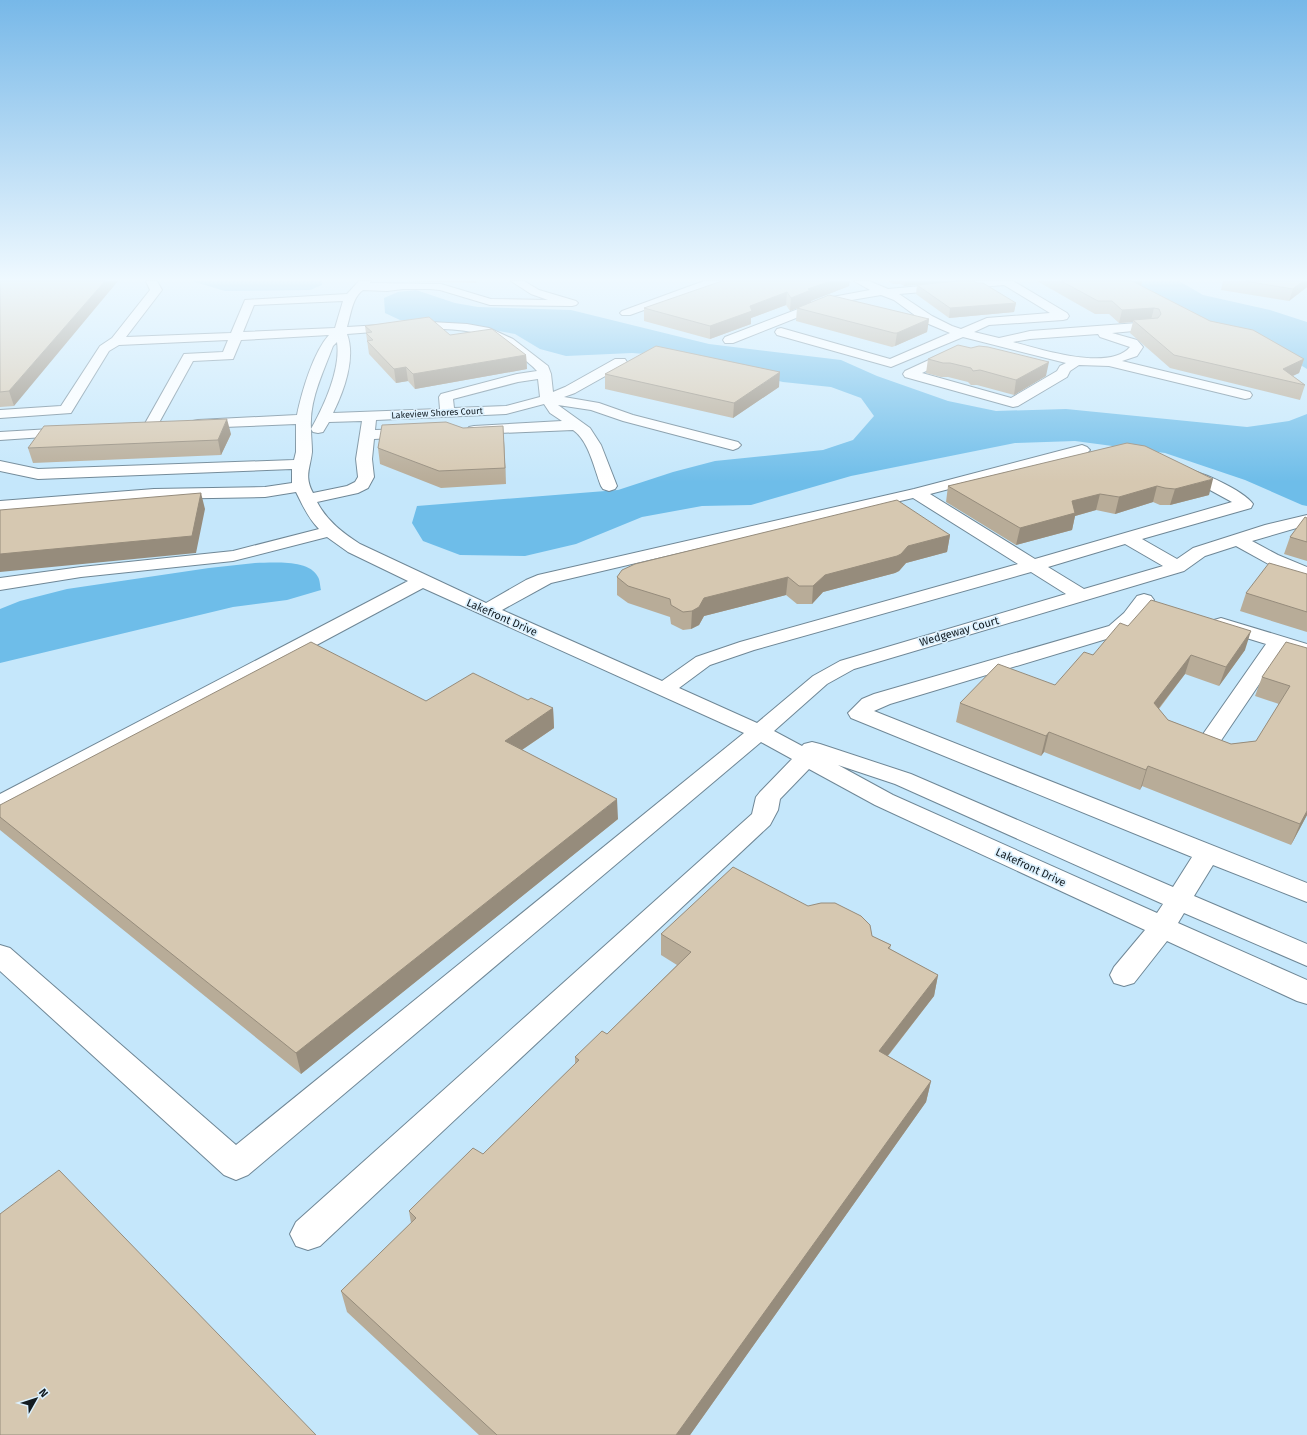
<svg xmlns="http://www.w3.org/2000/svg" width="1307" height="1435" font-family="'Fira Sans',sans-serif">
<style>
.built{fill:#c5e7fb}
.water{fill:#6ebde9}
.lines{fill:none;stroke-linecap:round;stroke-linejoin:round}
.minor-casing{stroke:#6f8796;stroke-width:2}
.minor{fill:#fff;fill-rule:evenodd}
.wall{fill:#b8ac98}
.shaded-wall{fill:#968c7c}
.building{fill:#d6c8b1;stroke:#968c7c}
.labels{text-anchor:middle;stroke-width:3.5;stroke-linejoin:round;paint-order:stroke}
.far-street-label{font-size:9px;fill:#131c22;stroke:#dcf1fe}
.street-label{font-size:11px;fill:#131c22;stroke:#dcf1fe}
</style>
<rect width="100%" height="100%" fill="#dcf1fe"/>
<path class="built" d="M0,281H1307V1435H0Z"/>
<path class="water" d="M192,281H322V285L310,290L225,291Z
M1134,281H1179L1203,295L1270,310L1307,322V369L1288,357L1188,318Z
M416,290L455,303L478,307L571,310L709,344L841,360L877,376L948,401L996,411L1066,409L1247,427L1289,421L1307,414V506L1302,505L1245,480L1165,453L1075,441L1015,443L851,476L751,505L702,506L642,517L576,544L525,556L460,555L423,541L412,523L417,506L618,490L673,472L715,461L823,450L853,440L874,416L861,398L831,387L783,382L673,356L632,353L566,356L540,349L515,334L453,323L400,320L385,313L384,298L398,292Z
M255,563C272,563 309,559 318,577C320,580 320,586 321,590L287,600L233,607L0,663V609L20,601L67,589L209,568Z"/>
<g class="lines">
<g class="minor-casing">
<path id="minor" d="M146,281H157L162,290L126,337L231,333L245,300L347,294L359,281H371L370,283L441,284L491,299L548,300L531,294L511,281H524L539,290L576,301L578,303L576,305L572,306L490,305L440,290L430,289H403L387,291L363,290C352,298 351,314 347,327L431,322L467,324L489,328L513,339L548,366L551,374L553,392L565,387L615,359H625L627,362L625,365L575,393L564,397L599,403L633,415L738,442L741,445L738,448L733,450L623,421L591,410L558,405L590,428L601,445L617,486L615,489L609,491L603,489L601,486C594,468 589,441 573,430L474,434L469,433L467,430L469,427L474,426L562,421L550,413L544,404L506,414L376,420L375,430L410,429L415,430L417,433L415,436L410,437L374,439L372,459L374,477L368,488L358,493L317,502C327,521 343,533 360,544L486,603L526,580L538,575L914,489L1082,445L1087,447L1090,450L1087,453L930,494L1035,559L1232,502L1210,490L1178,476L1176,473L1178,470C1194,466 1244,491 1253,504L1251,508L1142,539L1177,559L1193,548L1265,525L1307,515V525L1252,541L1278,555L1307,567V579L1274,567L1236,546L1205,556L1184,571L854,669L827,684L774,731L802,746L804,744L812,742L820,744L911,774L1173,887L1192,857L851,718L848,713L862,699L874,694L1109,626L1124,613L1137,596L1144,594L1151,596L1154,600C1144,613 1135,624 1123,634L890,704L874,711L1307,883V902L1213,865L1194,896L1307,944V966L1184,913L1178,923L1307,980V1004L1297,1001L1167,941L1134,983L1124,986L1114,983L1110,975L1114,967L1145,930L875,805L809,769L780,799L778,810L770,825L320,1246L308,1250L296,1246L290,1234L296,1222L752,814L756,797L760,792L792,759L761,742L248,1175L236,1180L224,1175L0,971V945L10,948L236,1145L744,733L423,588L9,810L0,812V794L408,581L348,552L327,537L233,561L81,577L0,590V578L81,567L233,551L319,529C308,518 302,504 296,492L265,497L154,499L0,511V501L154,489L265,487L292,483V469L38,479L0,471V461L38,469L294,460L296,452V424L198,428L193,427L191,424L193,421L198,420L297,415C302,391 313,353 329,335L241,340L233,359L193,361L155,430L150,431L145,430L143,427L184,354L223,352L228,340L119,345L109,351L71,413L0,418V410L61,406L100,346L112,338L150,290ZM343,301L335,328L243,332L254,305ZM413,329C455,328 487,328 521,357C526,361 533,366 537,371L517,374L441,394L439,397L440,409L333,413C344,391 356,358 347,334ZM337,342C341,369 324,406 311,429C309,400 323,373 333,346ZM538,379L540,397L506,406L454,408L453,399L518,382ZM362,421L356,459L358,477L355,482L347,486L313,493C304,476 310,469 312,452C312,445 311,436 311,429L313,432L318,433L323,432L329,422ZM913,498L1018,564L740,642L696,657L662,681L502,610L551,583ZM1125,544L1163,566L1084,589L1048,567ZM1031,572L1066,594L840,661L813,676L757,723L679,688L710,665L754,650ZM838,765L895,784L1163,904L1157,913L893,795Z
M704,281H720L719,283L630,315H622L620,313L622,311Z
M854,281H869L888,289L975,281H1013L1067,313L1069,316L1067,319L1063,320L989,325L974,332L999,338L1030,331L1151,322L1155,323L1157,326L1155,329L1112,333L1137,340L1143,347L1137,356L1122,361L1250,392L1252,395L1250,398L1245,399L1109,366L1079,365L1070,371L1067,377L1018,406L1013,407L905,377L903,374L905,371L955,348L960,349L961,352L960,355L922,373L1011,398L1057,371L1060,366L1066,363L963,337L891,367L777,335L775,332L777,329L781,328L890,359L950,333L924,322L894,300L881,295L834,303L733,343H725L723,340L725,337L827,298L870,290ZM1004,285L1050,313L987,318L961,329L952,326L932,316L899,294ZM1098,334L1100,337L1130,347C1109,372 1040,349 1013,342L1030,339Z
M68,428L73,429L75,432L73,435L0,440V432Z
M1221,618L1307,644V656L1283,649L1220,742L1212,744L1204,742L1201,737L1266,644L1214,628L1211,624L1214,620Z"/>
</g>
<use href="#minor" class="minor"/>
</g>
<path class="wall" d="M0,281L14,406L0,407Z
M395,281H477L476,283Z
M889,281H956L1016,303L1014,312L949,318L916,294L917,285L904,286L901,284H893Z
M1037,281H1142L1141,286L1210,321L1304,359L1299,373L1293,376L1305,385L1300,400L1170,368L1130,333L1133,322L1119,323L1109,314H1095Z
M1223,281H1307V287L1289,301L1221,290Z
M849,286L811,301V302L929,319L927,332L895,346L892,347L796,321L797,308L790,311L786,305L751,318V324L710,339L644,321V308Z
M365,326L450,335L526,355L527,369L415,389L408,381L396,383L369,354Z
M928,359L1046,376L1014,395L977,385H971L968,382L948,377H941L926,373Z
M605,374L779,387L733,418L605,389Z
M231,434L221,455L33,463L28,448Z
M504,441L506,484L441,488L380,464L378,448Z
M1127,443L1209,495L1170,505H1160L1153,502L1115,514L1096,510L1075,516L1072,530L1016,545L946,502L948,486Z
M1307,518V561L1284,554L1290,537Z
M950,535L947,552L906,563L899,571L895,573L823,592L812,604H797L786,595L704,616L699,625L691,629L683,630L671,624L670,617L628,603L617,595V577Z
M1307,574V632L1240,611L1246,593Z
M1128,626L1245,650L1219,686L1185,674L1159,709L1168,720L1231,744L1256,741L1279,704L1255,696L1262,677L1307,648V815L1291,845L1142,786L1140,790L1044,752L1041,756L956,722L960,703L1055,685Z
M426,701L553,708L554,728L522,750L618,819L301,1074L0,830V805Z
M808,906L872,936L891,945L890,949L938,975L934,996L888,1056L931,1081L926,1102L690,1435H479L347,1312L341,1291L411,1223L409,1211L483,1154L575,1064V1057L607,1034L677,965L661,955V934Z"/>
<path class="shaded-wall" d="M105,281H118L14,406L9,391Z
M830,281H850L849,286L811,301V303L790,311L791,298L808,289Z
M905,281H956L904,286Z
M1129,281H1142L1140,291Z
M1303,281H1307V287L1289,301L1293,289Z
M787,292L786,305L751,318V324L710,339V326L750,306Z
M1016,303L1014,312L949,318L950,308Z
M1154,308L1151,320H1133V322L1119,323L1122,310Z
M929,319L927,332L895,346L897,333Z
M526,355L527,369L415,389L413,374Z
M1304,359L1299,373L1283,380V369Z
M1049,362L1046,376L1014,395L1016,380Z
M406,367L408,381L396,383L394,369Z
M780,372L779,387L733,418L734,403Z
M227,419L231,434L221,455L218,440Z
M503,426L504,441L506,484L505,468Z
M1213,479L1209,495L1170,505L1175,489Z
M1157,486L1153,502L1115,514L1119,497Z
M201,493L205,509L196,553L0,572V554Z
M1100,494L1096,510L1075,516L1072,530L1016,545L1020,528L1072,501Z
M950,535L947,552L906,563L899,571L895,573L823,592L812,604L813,586L825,575L908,546Z
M788,577L786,595L704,616L699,625L691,629L692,611L704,598Z
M1251,631L1245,650L1219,686L1226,667Z
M1191,655L1185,674L1148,722L1154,703Z
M553,708L554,728L507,760L505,741Z
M1049,732L1044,752L1041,756L1046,736Z
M1148,766L1142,786L1140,790L1146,770Z
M617,799L618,819L301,1074L296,1053Z
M1307,811V815L1291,845L1300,824Z
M938,975L934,996L875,1072L879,1051Z
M931,1081L926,1102L690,1435H676Z"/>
<path class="building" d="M0,281H105L9,391L0,392Z
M722,281H830L808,289L811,290L791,298L787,292L750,306L752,311L710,326L644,308Z
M958,281H974L977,283H983L1016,303L950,308L917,285Z
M1061,281H1132L1210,321L1253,330L1304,359L1283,369L1305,385L1174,355L1133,320L1158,318L1161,314L1159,309L1154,308L1122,310L1112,301H1098Z
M1245,281H1303L1293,289Z
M829,295L929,319L897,333H894L797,308Z
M429,317L450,335L492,329L526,355L413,374L406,367L394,369L367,341L373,340L366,333L372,332L365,326Z
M958,345L971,348L979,346L988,347L1049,362L1016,380L980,370L973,371L971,368L950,363H943L928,359Z
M656,346L780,372L734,403L605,374Z
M227,419L218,440L28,448L44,426Z
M446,422L463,428L503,426L505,468L439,471L378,448L382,425Z
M1127,443L1145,446L1213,479L1175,489L1165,488L1157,486L1119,497L1100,494L1072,501L1075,513L1020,528L948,486Z
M201,493L192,536L0,554V510Z
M897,500L950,535L908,546L901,554L897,556L825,575L813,586H799L788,577L704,598L699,607L692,611L683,612L671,605L670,599L628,586L617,577L622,570L635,564Z
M1305,517L1307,518V542L1290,537Z
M1269,563L1307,574V612L1246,593Z
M1151,600L1251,631L1226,667L1191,655L1154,703L1168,720L1231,744L1256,741L1290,686L1262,677L1286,642L1307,648V811L1300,824L1148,766L1146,770L1049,732L1046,736L960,703L998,664L1055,685L1084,652L1093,655L1120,623L1128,626Z
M311,642L426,701L473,673L528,700L531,698L553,708L505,741L617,799L296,1053L0,817V805Z
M733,867L808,906L821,903H835L861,916L870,925L872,936L891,945L888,948L938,975L879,1051L931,1081L676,1435H497L341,1291L416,1218L409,1211L473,1148L483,1154L579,1060L575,1057L602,1031L607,1034L691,952L661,934Z
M59,1170L316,1435H0V1214Z"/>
<linearGradient id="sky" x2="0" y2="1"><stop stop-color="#77b8e8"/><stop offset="0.58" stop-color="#eff9ff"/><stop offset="1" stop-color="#eff9ff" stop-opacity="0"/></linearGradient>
<rect width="1307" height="482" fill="url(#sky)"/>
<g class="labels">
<g class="far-street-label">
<text transform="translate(437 413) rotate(-3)" y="3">Lakeview Shores Court</text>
</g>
<g class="street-label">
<text transform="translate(502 617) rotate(24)" y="4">Lakefront Drive</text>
<text transform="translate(959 631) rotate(-16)" y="4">Wedgeway Court</text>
<text transform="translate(1031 867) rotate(25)" y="4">Lakefront Drive</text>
</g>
</g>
<g transform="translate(36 1399) rotate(51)" stroke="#dcf1fe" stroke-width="3" paint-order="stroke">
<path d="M0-3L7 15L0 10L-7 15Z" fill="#131c22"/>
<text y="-6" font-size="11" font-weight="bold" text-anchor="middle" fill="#131c22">N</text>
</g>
</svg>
